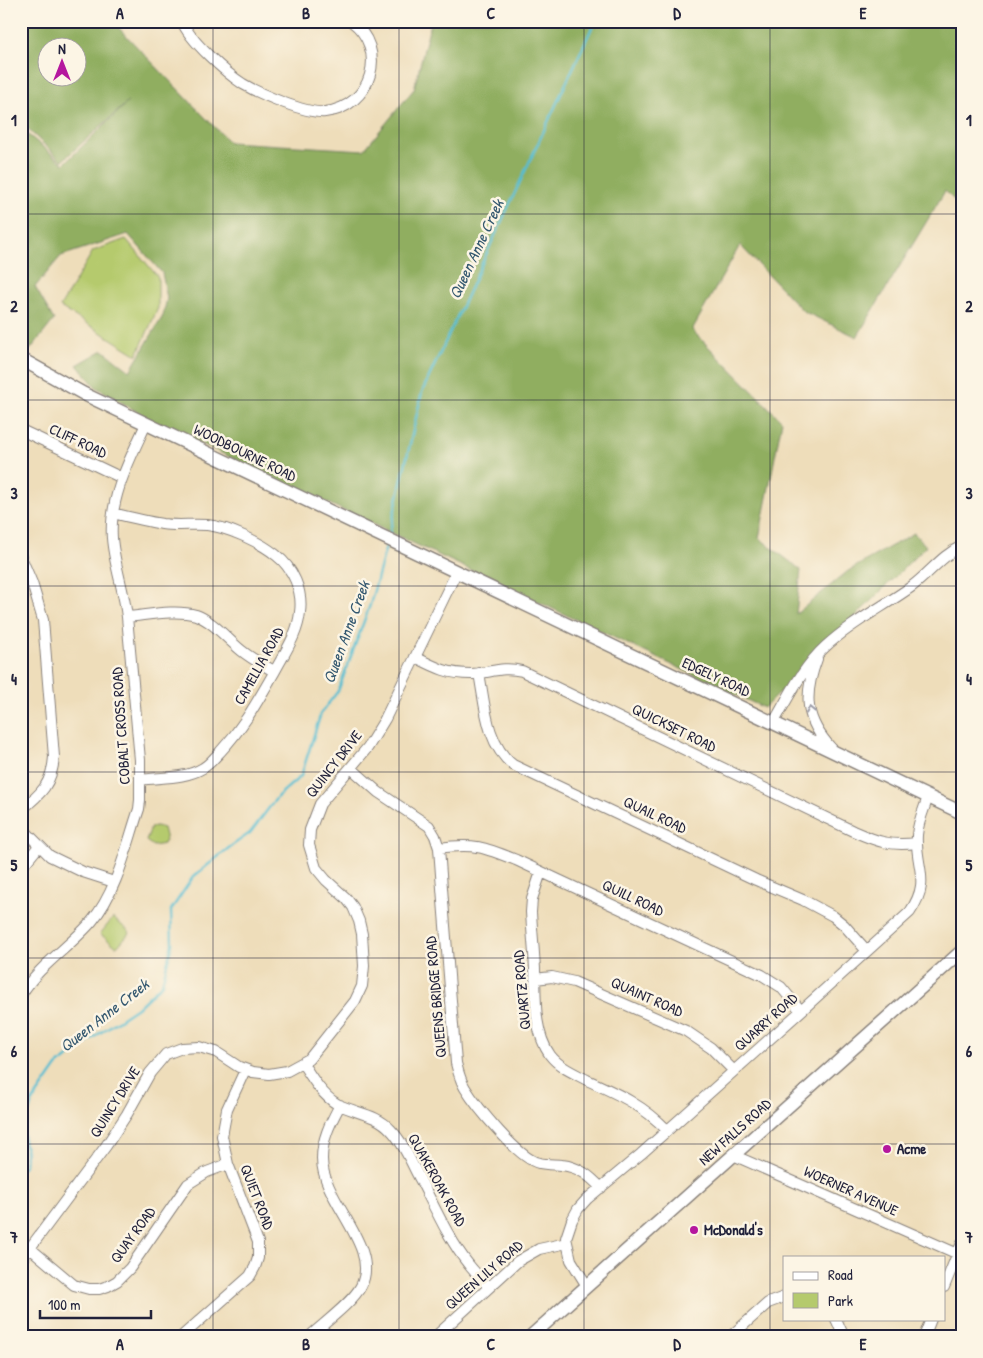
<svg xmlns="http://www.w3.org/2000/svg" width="983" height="1358" font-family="'Patrick Hand',sans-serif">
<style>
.green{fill:#b5ca6d;stroke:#6c7654}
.forest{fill:#90ae60;stroke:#59684e;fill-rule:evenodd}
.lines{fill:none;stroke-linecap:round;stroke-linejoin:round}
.stream{stroke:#54bdd1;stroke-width:2.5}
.minor-casing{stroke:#88807a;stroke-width:12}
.major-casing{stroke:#88807a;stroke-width:15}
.minor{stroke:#fff;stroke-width:10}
.major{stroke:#fff;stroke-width:12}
.oneway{stroke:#9c9ca7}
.grid{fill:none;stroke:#22223b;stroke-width:1;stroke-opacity:0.55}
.poi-dot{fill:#b5179e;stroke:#fcf5e5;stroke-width:2}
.labels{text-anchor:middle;stroke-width:5;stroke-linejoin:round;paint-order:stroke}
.street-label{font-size:15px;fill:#22223b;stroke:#fcf5e5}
.poi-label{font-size:15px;font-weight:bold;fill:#22223b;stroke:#fcf5e5;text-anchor:start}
.water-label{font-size:16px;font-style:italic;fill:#345870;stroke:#fcf5e5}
.neatline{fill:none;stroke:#22223b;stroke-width:2}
.grid-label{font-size:16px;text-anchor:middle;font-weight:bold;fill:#22223b}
</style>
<rect width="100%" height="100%" fill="#fcf5e5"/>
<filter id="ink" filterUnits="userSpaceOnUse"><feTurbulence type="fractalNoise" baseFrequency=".02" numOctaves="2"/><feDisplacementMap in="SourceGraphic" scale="10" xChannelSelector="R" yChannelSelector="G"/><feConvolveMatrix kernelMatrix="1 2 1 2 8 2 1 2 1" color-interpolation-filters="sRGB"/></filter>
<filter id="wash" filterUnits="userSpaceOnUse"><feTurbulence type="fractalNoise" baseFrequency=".0096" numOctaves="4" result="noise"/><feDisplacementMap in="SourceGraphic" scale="20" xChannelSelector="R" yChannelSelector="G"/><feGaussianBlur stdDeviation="1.12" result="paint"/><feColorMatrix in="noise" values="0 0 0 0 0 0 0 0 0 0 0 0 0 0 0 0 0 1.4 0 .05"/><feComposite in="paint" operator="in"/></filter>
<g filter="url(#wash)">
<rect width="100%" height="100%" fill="#eeddba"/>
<path class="green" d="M126,239L158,277V308L137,355L60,307L93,251Z
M156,826L163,828L166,840L164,844L153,846L146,841L151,827Z
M113,918L130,932L117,947L100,934Z"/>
<path class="forest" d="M21,21H112L229,142L364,150L414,89L431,21H962V208L945,191L857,337L803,311L740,245L692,330L782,421L759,538L801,570L796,614L848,571L914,533L926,546L764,708L149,419L96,387L77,365L103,350L130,371L163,316L167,298L162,273L128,234L61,256L35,287L54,320L30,350L21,344V170C25,163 21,139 21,129L64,164L129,101L62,161L21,123ZM48,48H78V78H48Z"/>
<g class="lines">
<path class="stream" d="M389,535L422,392L595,21
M21,1169L25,1165L26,1152L23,1133L32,1102L57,1066L97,1035L137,1008L162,984L172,944L171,910L193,877L230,847L250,833L278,796L301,776L321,713L338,691L370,605L387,543"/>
</g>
</g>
<g filter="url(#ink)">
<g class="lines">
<g class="minor-casing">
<path id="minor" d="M182,21C189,40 226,73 243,84C260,94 306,114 325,112C372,107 389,49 351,21
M21,430L122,478
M113,513C129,517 145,521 162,524C176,526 192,524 207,525C228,527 260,542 276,555C293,568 303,591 300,612C298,634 285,652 275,671C257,702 245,725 220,752C215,757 210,764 203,768C185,779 161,777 140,780
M21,557L32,583L43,620L54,757C52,784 41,794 21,810
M127,617C149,615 175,609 196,615C213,621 228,640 242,651C252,659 263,665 274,671
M415,657C435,667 447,674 471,674C490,673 502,666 522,671L853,831C878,842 889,846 917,843
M817,659C803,696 805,720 832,749
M479,673C485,704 486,744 513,765L756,880L803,900L833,916L844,925L866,950
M774,722C789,696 803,667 826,646C852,622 883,607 911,587C929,574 942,555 962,546
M351,768L378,792L429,826L435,836L439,848L442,888L456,1063C458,1071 460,1080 465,1088C476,1106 519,1159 539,1163C547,1165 555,1164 562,1165C579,1167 590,1176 601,1188
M21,827L50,856L83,872L114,882
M439,848C474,843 484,847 516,860L762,975L781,987L801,1011
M21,868L39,846
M541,872L532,899L531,912C532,931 534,950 535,969C536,996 533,1031 550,1055C559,1067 574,1073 587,1080C618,1094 643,1105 667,1130
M535,979L552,977L574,982L686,1031L711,1048L733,1070
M21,995C39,965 70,947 92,921C117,892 127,844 139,809L140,800V760L127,617C124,590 114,564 112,538C109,498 130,459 146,424
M303,1064C312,1078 322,1095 337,1104C355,1113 377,1114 391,1130C404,1143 411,1163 420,1179C435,1208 449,1240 469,1265C475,1273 483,1280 489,1287
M733,1155L958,1254
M31,1249L74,1285L89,1289H99L108,1286L117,1281L130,1268L188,1184L207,1172L228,1164
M21,1260L106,1146L127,1114L150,1073L166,1054L182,1048L199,1047L216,1052L239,1067L253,1072L269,1074L287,1071L309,1059L355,1001L362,986L364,966L362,934L359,921L353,907L346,898L326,880L316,868L309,845L310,830L320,804L368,747L385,719L456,573
M587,1286L571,1260L566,1238L572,1220L578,1209L587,1199L641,1154L801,1011L910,912C932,879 915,869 917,835C918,822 924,809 928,797
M944,1287L962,1243
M836,1319L844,1337
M181,1337L250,1276L255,1267L258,1258V1242L228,1164L222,1136L227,1109L245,1070
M309,1337C323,1324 353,1302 361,1286C381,1247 322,1201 322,1159C322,1138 331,1122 340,1105
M435,1337L518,1261L539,1249L567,1243
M730,1337L768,1303L784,1297
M924,1337L931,1319"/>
</g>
<g class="major-casing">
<path id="major" d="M21,359L84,394L962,813
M530,1337L962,951"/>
</g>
<use href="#minor" class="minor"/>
<use href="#major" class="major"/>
</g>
<defs><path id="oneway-chevron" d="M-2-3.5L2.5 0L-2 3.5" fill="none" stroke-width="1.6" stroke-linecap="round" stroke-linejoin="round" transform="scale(1.25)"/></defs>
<use class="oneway" href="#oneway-chevron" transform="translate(810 710) rotate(-102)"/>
</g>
<path class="grid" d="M213,21V1337M399,21V1337M584,21V1337M770,21V1337M21,214H962M21,400H962M21,586H962M21,772H962M21,958H962M21,1144H962"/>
<g class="poi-dot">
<circle cx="887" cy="1149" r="5"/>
<circle cx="694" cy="1230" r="5"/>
</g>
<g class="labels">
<g class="street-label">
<text transform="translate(78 441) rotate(25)" y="5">CLIFF ROAD</text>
<text transform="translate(245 453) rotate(26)" y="5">WOODBOURNE ROAD</text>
<text transform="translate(259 666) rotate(-61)" y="5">CAMELLIA ROAD</text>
<text transform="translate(716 677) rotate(25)" y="5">EDGELY ROAD</text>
<text transform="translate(121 726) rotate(-94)" y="5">COBALT CROSS ROAD</text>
<text transform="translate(674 728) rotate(26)" y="5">QUICKSET ROAD</text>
<text transform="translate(334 764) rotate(-52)" y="5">QUINCY DRIVE</text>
<text transform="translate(655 815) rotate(25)" y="5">QUAIL ROAD</text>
<text transform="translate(633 898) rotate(25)" y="5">QUILL ROAD</text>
<text transform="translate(522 990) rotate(-95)" y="5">QUARTZ ROAD</text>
<text transform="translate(436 997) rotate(-95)" y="5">QUEENS BRIDGE ROAD</text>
<text transform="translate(647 997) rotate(24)" y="5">QUAINT ROAD</text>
<text transform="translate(766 1022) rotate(-42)" y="5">QUARRY ROAD</text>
<text transform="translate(115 1102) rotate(-58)" y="5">QUINCY DRIVE</text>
<text transform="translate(735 1132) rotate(-42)" y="5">NEW FALLS ROAD</text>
<text transform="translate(437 1180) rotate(61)" y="5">QUAKEROAK ROAD</text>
<text transform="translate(851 1191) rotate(24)" y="5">WOERNER AVENUE</text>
<text transform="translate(257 1197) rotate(69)" y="5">QUIET ROAD</text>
<text transform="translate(133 1235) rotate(-54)" y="5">QUAY ROAD</text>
<text transform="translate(484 1275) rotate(-41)" y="5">QUEEN LILY ROAD</text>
</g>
<g class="poi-label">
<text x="897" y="1154">Acme</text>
<text x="704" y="1235">McDonald's</text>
</g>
<g class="water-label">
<text transform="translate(476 249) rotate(-65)" y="6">Queen Anne Creek</text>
<text transform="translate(346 632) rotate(-70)" y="6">Queen Anne Creek</text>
<text transform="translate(104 1015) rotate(-38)" y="6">Queen Anne Creek</text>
</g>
</g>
<rect width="983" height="1358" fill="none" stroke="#fcf5e5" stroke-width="55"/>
<rect x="783" y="1256" width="162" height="65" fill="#fcf5e5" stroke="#a5a1a1"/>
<rect x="793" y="1272" width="25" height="8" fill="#ffffff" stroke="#a5a1a1"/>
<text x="828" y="1280" font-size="15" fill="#22223b">Road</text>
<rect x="793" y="1293" width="25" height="15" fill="#b5ca6d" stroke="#a5a1a1"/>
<text x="828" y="1306" font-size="15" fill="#22223b">Park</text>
<g transform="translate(62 62)"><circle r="24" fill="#fcf5e5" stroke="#a5a1a1"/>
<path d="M0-4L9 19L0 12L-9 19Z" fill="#b5179e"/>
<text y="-8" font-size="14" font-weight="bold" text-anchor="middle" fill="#22223b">N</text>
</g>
<path d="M40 1310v8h111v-8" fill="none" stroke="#22223b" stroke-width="2.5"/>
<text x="48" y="1310" font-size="15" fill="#22223b" stroke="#fcf5e5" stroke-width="4" paint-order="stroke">100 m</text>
<rect x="28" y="28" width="928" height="1302" class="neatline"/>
<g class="grid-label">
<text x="120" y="19">A</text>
<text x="306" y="19">B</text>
<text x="491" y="19">C</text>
<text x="677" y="19">D</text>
<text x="863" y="19">E</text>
<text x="14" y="126">1</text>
<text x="969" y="126">1</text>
<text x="14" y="312">2</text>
<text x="969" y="312">2</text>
<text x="14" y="499">3</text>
<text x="969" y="499">3</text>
<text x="14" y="685">4</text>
<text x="969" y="685">4</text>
<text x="14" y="871">5</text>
<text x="969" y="871">5</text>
<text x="14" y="1057">6</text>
<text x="969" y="1057">6</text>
<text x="14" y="1243">7</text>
<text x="969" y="1243">7</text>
<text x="120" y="1350">A</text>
<text x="306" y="1350">B</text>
<text x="491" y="1350">C</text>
<text x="677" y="1350">D</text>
<text x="863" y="1350">E</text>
</g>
</svg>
